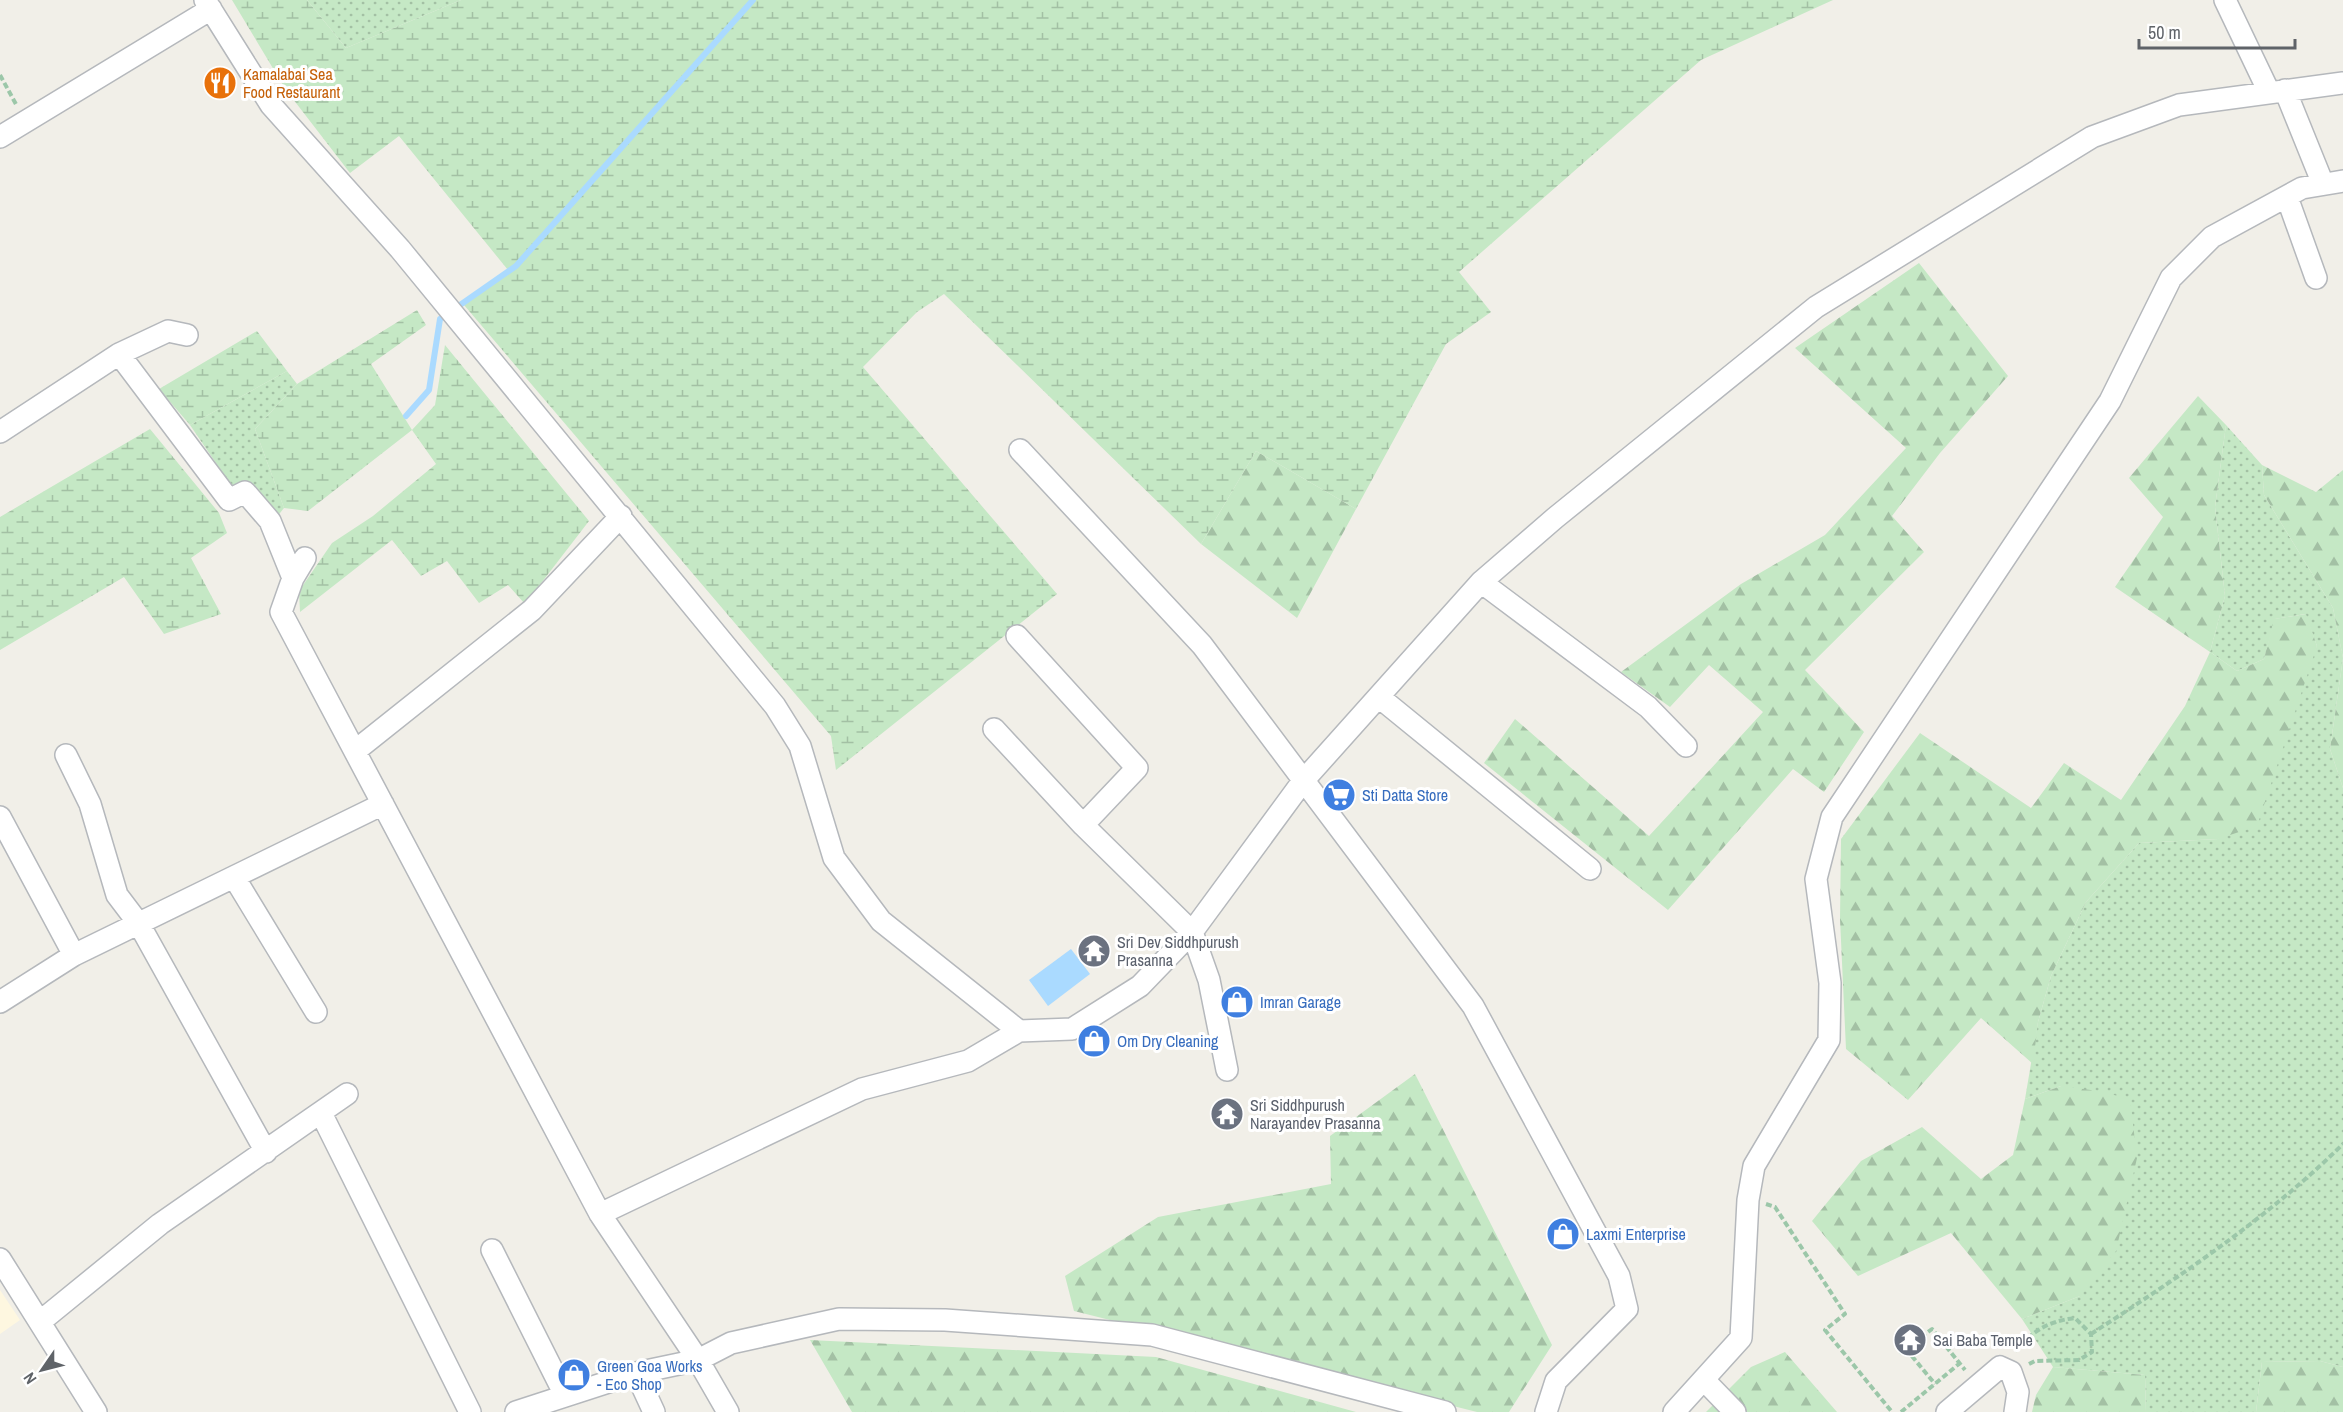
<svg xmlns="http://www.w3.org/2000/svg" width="2343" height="1412" font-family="'Archivo Narrow',sans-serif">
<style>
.commercial{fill:#fef7e0}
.grass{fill:url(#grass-dots)}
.forest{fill:url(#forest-firs)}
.wetland{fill:url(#wetland-marsh)}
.water{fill:#aadaff}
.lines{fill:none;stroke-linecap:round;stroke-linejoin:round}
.stream{stroke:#aadaff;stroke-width:6}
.minor-casing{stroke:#b5b8bc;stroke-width:24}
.path{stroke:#9cc7a9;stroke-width:4;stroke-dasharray:6 3;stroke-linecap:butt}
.minor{stroke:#fff;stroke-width:21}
.labels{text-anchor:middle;stroke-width:6;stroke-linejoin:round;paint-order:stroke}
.food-label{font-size:16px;fill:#c56008;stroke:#fff;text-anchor:start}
.shop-label{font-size:16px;fill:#366cbe;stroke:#fff;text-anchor:start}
.worship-label{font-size:16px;fill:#5b616d;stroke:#fff;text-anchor:start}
</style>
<defs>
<pattern id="grass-dots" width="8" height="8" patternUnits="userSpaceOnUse" patternTransform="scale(1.5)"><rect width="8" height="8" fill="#c5e8c5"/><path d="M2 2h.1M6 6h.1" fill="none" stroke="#a3c0a4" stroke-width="1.8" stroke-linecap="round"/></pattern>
<pattern id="forest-firs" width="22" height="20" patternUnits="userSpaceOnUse" patternTransform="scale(1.5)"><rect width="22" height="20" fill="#c5e8c5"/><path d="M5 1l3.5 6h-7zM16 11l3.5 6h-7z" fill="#a3c0a4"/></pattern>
<pattern id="wetland-marsh" width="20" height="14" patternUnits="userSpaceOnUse" patternTransform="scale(1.5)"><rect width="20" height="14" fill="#c5e8c5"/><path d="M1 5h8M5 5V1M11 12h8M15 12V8" fill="none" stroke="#a3c0a4"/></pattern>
</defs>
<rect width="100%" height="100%" fill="#f1efe8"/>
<path class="commercial" d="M0,1290L20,1320L0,1334Z"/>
<path class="grass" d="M307,0H461L346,48Z
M287,371L297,384L255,429L284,508L276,518L245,481L233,488L190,425Z
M2226,425L2262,465L2264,495L2333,608L2343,658L2330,749L2343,788V1367L2320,1361L2262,1362L2256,1412H2146L2145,1375L2053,1367L2022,1319L2080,1296L2061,1086L2025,1099L2038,1022L2051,976L2086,902L2139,843L2218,839L2317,646L2305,614L2275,619L2264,659L2237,671L2210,652L2225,596L2215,507Z"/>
<path class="forest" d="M1919,263L2008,376L1940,453L1892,516L1924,552L1805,670L1864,732L1824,792L1793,769L1668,910L1484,763L1515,719L1649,836L1763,712L1709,665L1670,707L1621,672L1741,584L1825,535L1906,448L1795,348Z
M2198,396L2226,425L2215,507L2225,596L2210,652L2237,671L2264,659L2274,619L2306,614L2317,646L2257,826L2218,839L2139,843L2086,902L2051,976L2038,1022L2033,1064L1981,1018L1908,1100L1846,1049L1840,919L1841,839L1920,733L2031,808L2064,763L2121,800L2185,706L2210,652L2115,587L2163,517L2129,478Z
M1256,451L1356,509L1297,618L1201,544Z
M2262,465L2316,492L2343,470V788L2330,749L2343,658L2333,608L2264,495Z
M1415,1074L1552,1345L1509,1412H1477L1074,1311L1065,1276L1158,1217L1331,1184L1330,1136Z
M2061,1086L2098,1091L2130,1099L2137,1158L2116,1251L2080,1296L2022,1319L1951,1233L1858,1276L1812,1221L1861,1161L1922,1127L1981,1179L2013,1155L2025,1099Z
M810,1340L1156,1357L1356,1412H852Z
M1785,1352L1837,1412H1706L1751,1367Z
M2320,1361L2343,1367V1412H2256L2262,1362Z
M2053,1367L2145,1375L2146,1412H2032L2036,1395Z"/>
<path class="wetland" d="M232,0H307L346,48L461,0H1833L1701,60L1459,272L1491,312L1446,344L1356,509L1256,451L1201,544L944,294L917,312L863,367L1057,594L836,770L831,736L464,305L508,270L399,136L350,173L286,90Z
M417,310L426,325L371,364L412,430L435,405L445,345L589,521L525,604L508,585L479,603L447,561L421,576L392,540L300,612L299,591L332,543L373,516L436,464L412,430L308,511L284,508L255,429L297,384Z
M257,331L287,371L190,425L159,389Z
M150,429L219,513L227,533L191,558L221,614L164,634L124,577L0,650V517Z"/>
<path class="water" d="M1071,949L1090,974L1048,1006L1029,980Z"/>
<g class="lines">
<path class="stream" d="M406,416L429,390L440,319L516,266L753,0"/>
<g class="minor-casing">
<path id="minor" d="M205,0L271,105L400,249L775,706L800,746L834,858L881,921L1019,1031L1072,1029L1140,986L1192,932L1303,781L1481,582L1555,518L1816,307L2092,137L2179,105L2343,83
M2225,0L2269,92
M2285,90L2323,184
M0,137L211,9
M2287,197L2316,278
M119,354L229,500L245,492L270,521L293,578
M0,432L119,354L168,331L187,335
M1020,450L1202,645L1473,1006L1619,1276L1627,1309L1556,1381L1546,1412
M305,558L293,578L281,612L600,1214L698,1360L728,1412
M1481,582L1648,707L1686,746
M1017,636L1137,768L1083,825
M1379,697L1590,869
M994,729L1083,825L1192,932L1209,980L1227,1070
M355,751L532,610L621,516
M66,755L90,804L117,895L139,924L266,1152
M0,817L74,955
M234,877L316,1012
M0,1002L74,955L383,804
M321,1113L470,1412
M600,1214L862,1089L968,1061L1019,1031
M492,1250L565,1395
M0,1259L96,1412
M41,1321L160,1224L347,1094
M636,1373L654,1412
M1704,1380L1735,1412
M516,1412L636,1373L698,1360L731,1343L839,1319L945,1320L1152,1335L1445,1412
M1674,1412L1741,1338L1748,1200L1754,1166L1829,1040L1830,983L1816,879L1832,817L2110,401L2171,278L2212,237L2302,188L2343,181
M1947,1412L2000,1367L2011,1372L2018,1392L2015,1412"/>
</g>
<path class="path" d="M0,75L17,106
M1766,1204L1775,1207L1845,1314L1825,1330L1892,1412
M2091,1334C2179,1277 2268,1218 2343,1144
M1906,1349L1935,1384
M2015,1351C2033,1331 2048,1321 2075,1318L2091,1334L2092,1352L2079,1360L2035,1361L2029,1364
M1899,1353L1932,1329L1965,1370
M1901,1412L1960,1363"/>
<use href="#minor" class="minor"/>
</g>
<defs>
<g id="restaurant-disc" transform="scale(1.725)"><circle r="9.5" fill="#e8710a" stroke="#fff"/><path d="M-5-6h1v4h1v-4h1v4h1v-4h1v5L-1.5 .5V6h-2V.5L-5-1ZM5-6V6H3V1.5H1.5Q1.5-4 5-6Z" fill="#fff"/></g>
<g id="supermarket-disc" transform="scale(1.725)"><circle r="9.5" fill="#3f7fe0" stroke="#fff"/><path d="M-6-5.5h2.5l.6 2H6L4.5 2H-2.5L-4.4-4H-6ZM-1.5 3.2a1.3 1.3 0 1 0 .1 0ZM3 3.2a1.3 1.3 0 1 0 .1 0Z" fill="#fff"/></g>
<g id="temple-disc" transform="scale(1.725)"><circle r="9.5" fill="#6b7280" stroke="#fff"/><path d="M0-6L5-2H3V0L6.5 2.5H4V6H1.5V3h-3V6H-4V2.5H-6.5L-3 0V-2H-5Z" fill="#fff"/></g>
<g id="shop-disc" transform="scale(1.725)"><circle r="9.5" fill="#3f7fe0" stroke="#fff"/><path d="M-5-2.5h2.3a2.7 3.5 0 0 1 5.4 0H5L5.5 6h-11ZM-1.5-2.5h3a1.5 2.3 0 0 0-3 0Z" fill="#fff"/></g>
</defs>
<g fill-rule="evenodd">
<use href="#restaurant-disc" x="220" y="83"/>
<use href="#supermarket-disc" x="1339" y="795"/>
<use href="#temple-disc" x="1094" y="951"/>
<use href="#shop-disc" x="1237" y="1002"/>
<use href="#shop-disc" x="1094" y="1041"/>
<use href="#temple-disc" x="1227" y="1114"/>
<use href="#shop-disc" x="1563" y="1234"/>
<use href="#temple-disc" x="1910" y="1340"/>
<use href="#shop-disc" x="574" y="1375"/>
</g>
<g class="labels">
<g class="food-label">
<text x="243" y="80">Kamalabai Sea<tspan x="243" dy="18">Food Restaurant</tspan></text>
</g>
<g class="shop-label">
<text x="1362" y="801">Sti Datta Store</text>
<text x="1260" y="1008">Imran Garage</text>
<text x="1117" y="1047">Om Dry Cleaning</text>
<text x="1586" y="1240">Laxmi Enterprise</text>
<text x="597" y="1372">Green Goa Works<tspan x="597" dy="18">- Eco Shop</tspan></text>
</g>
<g class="worship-label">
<text x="1117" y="948">Sri Dev Siddhpurush<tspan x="1117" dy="18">Prasanna</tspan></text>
<text x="1250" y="1111">Sri Siddhpurush<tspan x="1250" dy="18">Narayandev Prasanna</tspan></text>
<text x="1933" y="1346">Sai Baba Temple</text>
</g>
</g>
<g transform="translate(42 1370) rotate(235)" stroke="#ffffff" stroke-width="4.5" paint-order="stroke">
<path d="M0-4.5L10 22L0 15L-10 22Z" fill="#5f6368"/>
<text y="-9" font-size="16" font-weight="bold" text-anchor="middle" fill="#5f6368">N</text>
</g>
<path d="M2139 39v9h156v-9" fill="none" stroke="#5f6368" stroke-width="3"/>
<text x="2148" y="39" font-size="18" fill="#5f6368" stroke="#ffffff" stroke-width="4.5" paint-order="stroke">50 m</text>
</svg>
